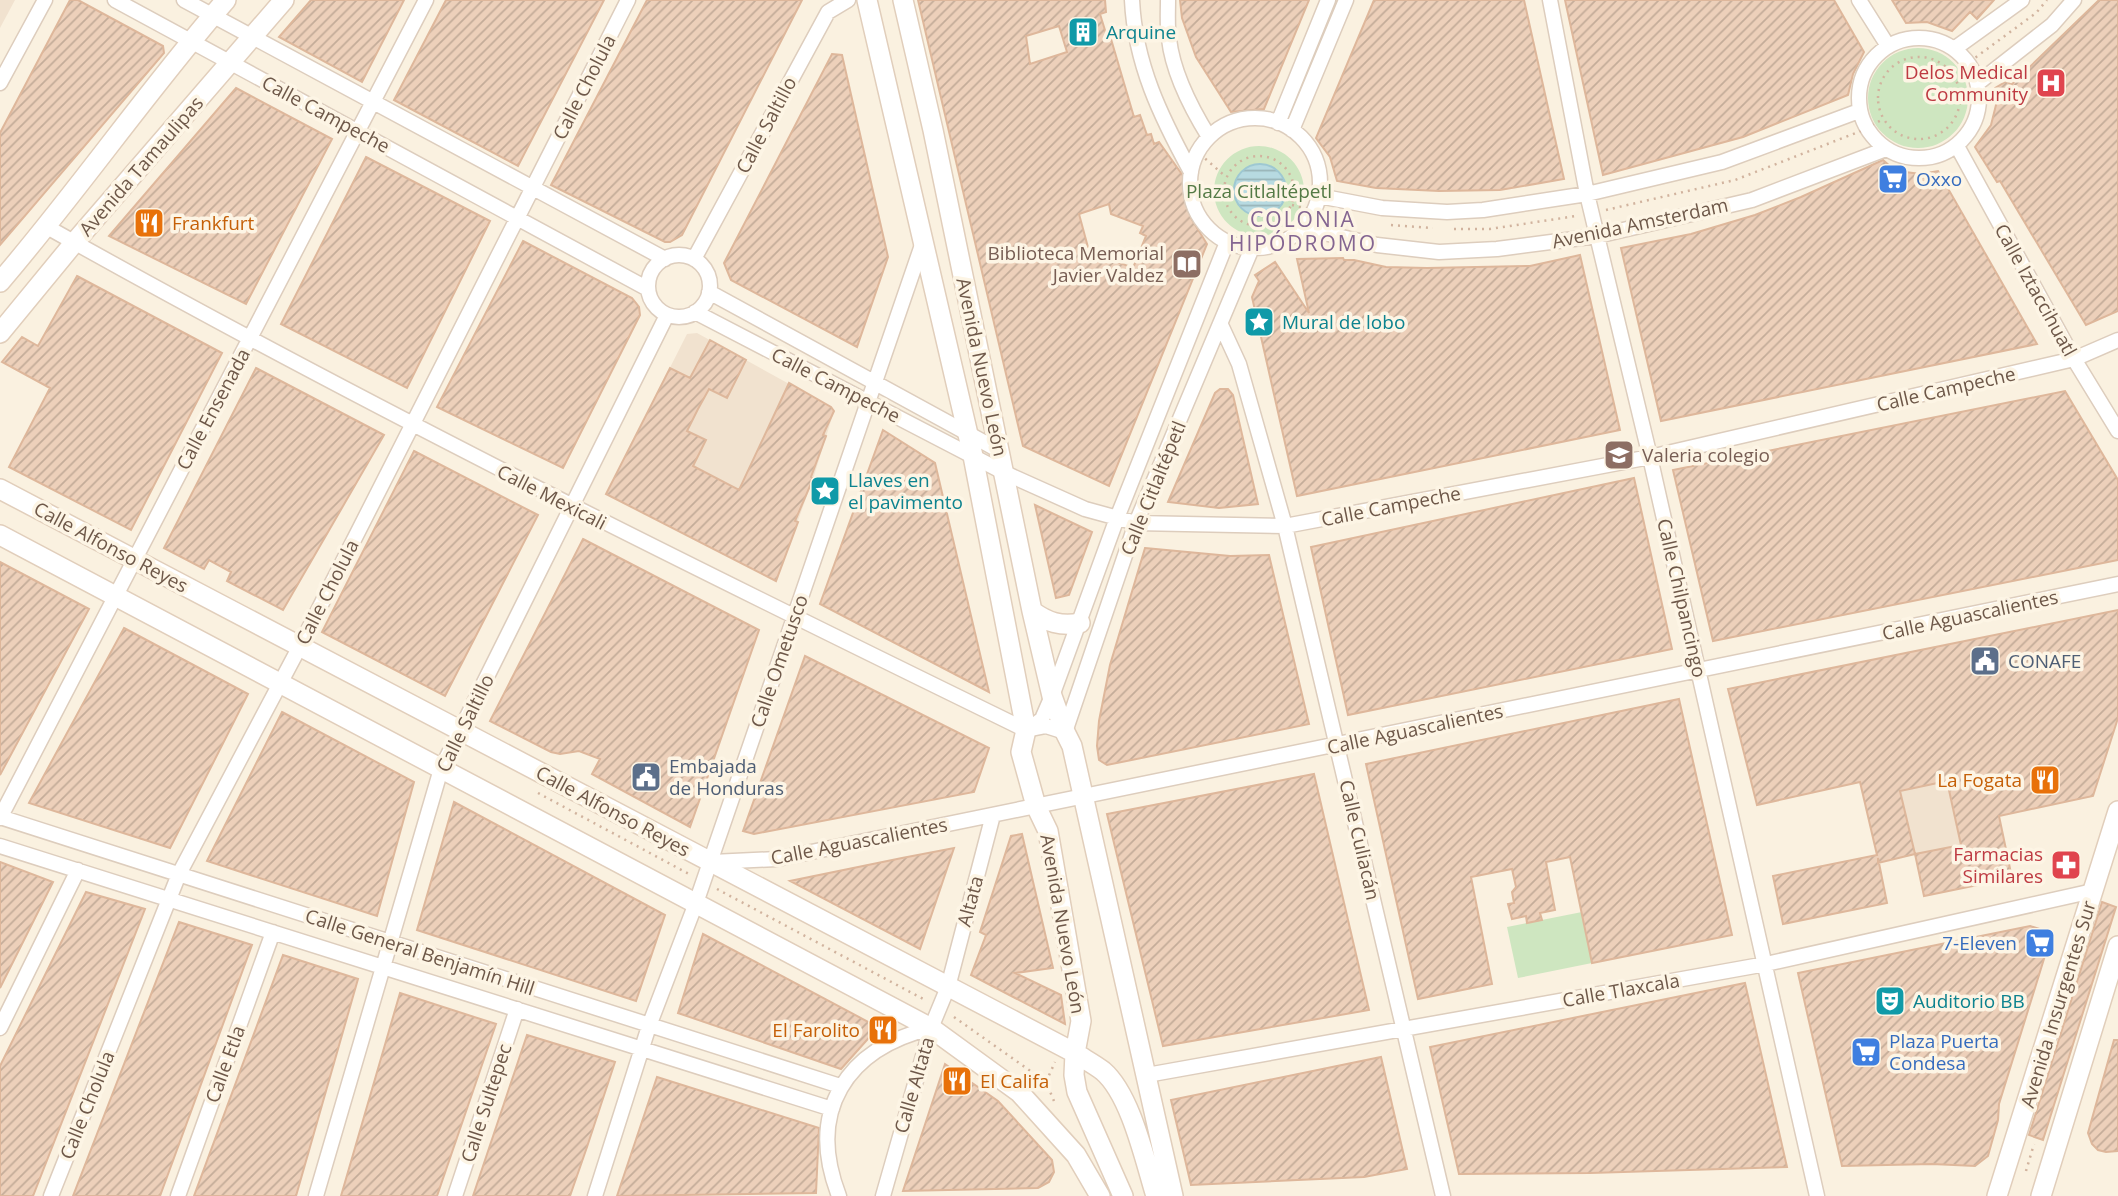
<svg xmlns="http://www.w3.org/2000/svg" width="2118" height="1196" font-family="'Open Sans',sans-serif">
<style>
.residential{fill:#f1e2cf}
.green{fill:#cee6c0}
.water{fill:url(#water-rules);stroke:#9ec8d2;stroke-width:2}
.building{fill:url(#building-hatch);stroke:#deb79b;stroke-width:2;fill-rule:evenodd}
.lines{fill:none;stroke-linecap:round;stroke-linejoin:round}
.street-casing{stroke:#ddcdbd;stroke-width:17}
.secondary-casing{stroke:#e1cebb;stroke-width:22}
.path{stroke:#d1b39e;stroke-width:2.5;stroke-dasharray:2 5;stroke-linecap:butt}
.street{stroke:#fff;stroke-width:14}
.secondary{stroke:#fff;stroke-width:19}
.labels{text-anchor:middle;stroke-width:7;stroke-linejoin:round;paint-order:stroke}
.culture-label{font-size:19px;fill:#0d838f;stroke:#fdf5e5;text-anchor:start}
.health-label{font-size:19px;fill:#be3a42;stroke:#fdf5e5;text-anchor:end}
.street-label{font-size:19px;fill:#6e5849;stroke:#fdf5e5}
.shop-label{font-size:19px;fill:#366cbe;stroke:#fdf5e5;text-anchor:start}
.park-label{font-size:19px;fill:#547a45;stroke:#fdf5e5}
.food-label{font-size:19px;fill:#c56008;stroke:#fdf5e5;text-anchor:start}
.education-label{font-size:19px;fill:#785e54;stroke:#fdf5e5;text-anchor:end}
.service-label{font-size:19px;fill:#4e5e75;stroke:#fdf5e5;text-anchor:start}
.neighbourhood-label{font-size:21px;letter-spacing:2px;fill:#846591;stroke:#fdf5e5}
</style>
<defs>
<pattern id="water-rules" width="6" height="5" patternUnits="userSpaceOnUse" patternTransform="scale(1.75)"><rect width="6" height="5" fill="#b7dae1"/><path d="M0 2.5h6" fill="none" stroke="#99b4b8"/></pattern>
<pattern id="building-hatch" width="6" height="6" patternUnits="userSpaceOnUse" patternTransform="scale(1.75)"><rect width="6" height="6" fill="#edd0ba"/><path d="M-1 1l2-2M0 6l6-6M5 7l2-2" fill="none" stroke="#c4ac99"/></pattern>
</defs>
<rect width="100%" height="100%" fill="#faf1e0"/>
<path class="residential" d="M0,0H15L0,28Z
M697,333L831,407L834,411L813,479L776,581L606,494L687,334Z
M1989,772L2012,878L1924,896L1900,791Z"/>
<path class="green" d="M1868 98a50 50 0 1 1 100 0a50 50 0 1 1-100 0Z
M1214 191a45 45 0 1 1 90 0a45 45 0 1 1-90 0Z
M1582,912L1592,963L1518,978L1507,927Z"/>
<path class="water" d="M1234 190a26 26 0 1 1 52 0a26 26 0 1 1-52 0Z"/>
<path class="building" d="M70,0H78L163,46L164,53L0,245V133Z
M311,0H404L362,82L279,37Z
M446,0H604L518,166L394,100Z
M647,0H802L682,235L670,242H665L551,185Z
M918,0H1105L1106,12L1100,14L1108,40L1111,39L1134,117L1140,115L1147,135L1151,134L1154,144L1159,142L1186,180V194L1191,218L1207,244L1109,486L1023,446ZM1059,26L1067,52L1030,64L1026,36ZM1109,204L1111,214L1143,226L1140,233L1146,236L1133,268L1089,251L1079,214Z
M1180,0H1309L1264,109L1231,112L1196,57L1182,18Z
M1374,0H1524L1564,179L1500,190L1439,191L1376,188L1337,181L1330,157L1316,138Z
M1565,0H1834L1864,52L1853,74L1848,95L1743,137L1603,175Z
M1892,0H1994L1977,19L1970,12L1952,31L1927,22L1906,23Z
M2099,0H2118V311L2086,325L2000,181L1997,182L1975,147L1991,125L1996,105L1995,88L2007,81L2011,85Z
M832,54L842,55L888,257L857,347L731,280L724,263Z
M236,88L332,139L246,304L109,236Z
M366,157L490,221L407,388L281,324Z
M1883,160L1891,167L1905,172L1921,174L1938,171L2037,344L1661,421L1621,248L1691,234L1755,215L1801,197Z
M523,241L632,298L639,307L640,315L563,468L437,407Z
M1580,255L1620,430L1297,496L1252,297L1259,281L1255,275L1275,262L1309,313L1297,259L1343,258L1344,260H1354L1386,267L1427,268L1530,266Z
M77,276L222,353L131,530L9,467L50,388L2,362L22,337L38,346Z
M710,340L746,360L727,398L709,389L698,409L687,431L706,440L693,466L739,490L789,383L831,407L834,411L823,435L826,436L811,477L813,479L795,521L798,522L776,581L606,494L670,368L690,378Z
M256,368L384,435L283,610L227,581L231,572L209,560L204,569L164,548Z
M1220,389H1228L1233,395L1258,504L1219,508L1168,502L1215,393Z
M2065,391L2118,480V560L1713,641L1673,470Z
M883,430L935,463L989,692L820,604Z
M414,451L538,515L445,696L322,632Z
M1634,478L1672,649L1348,715L1311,547Z
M1035,505L1092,532L1069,595L1056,598Z
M583,539L759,630L690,827L592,774L600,759L579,751L560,754L551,752L490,721Z
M1145,548L1230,556L1269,555L1309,724L1107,765L1099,760L1097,746L1099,721L1110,665Z
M0,562L89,609L0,775Z
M2118,610V718L2093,796L1999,816L2012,878L1924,896L1915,854L1878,863V858L1887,903L1783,924L1773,876L1877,855L1860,782L1757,805L1728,689ZM1947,781L1961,845L1915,854L1900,791Z
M124,628L248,694L170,848L29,803Z
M805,656L989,748L974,792L754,834L743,831Z
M1679,699L1732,935L1592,963L1570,857L1546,862L1555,910L1540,913L1542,920L1527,923L1526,916L1512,919L1508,904L1514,903L1512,892L1516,887L1512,869L1471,877L1492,984L1418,999L1366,764Z
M282,712L414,782L377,916L207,861Z
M1314,774L1369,1010L1163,1046L1107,814Z
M454,802L665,915L636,1001L417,930Z
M1022,834L1053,968L1015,973L1061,995L1065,1024L971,975L986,935L980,932L1011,836Z
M954,848L920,949L790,881L902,858Z
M0,862L53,882L0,988Z
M86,892L145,909L33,1196H0V1066Z
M2102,902L2116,907L2043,1140L2029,1135Z
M179,922L252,945L160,1196H73Z
M2030,926L2052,933L1999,1104L1998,1120L1988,1156L1975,1166L1932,1164L1842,1166L1798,973Z
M703,934L874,1025V1032L841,1069L678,1013Z
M283,955L358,979L296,1196H194Z
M1745,983L1787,1167L1590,1173L1459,1174L1430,1047Z
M400,993L496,1024L437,1196H341Z
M527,1035L615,1062L587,1147L570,1196H473Z
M2114,1040H2118V1151L2106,1152L2098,1150L2092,1144L2088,1133Z
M1381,1057L1407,1169L1364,1177L1191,1185L1171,1100Z
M945,1064L998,1101L1052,1160L1054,1172L1049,1182L1038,1188L903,1191Z
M657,1077L819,1128L816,1193L617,1196Z"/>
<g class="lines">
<g class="street-casing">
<path id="street" d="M115,0L648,289
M184,0L665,259
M1132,0C1135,64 1161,117 1191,172
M1168,0C1168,13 1167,26 1169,39C1173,74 1191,108 1209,137
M1550,0L1587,194L1650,457L1817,1196
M1859,0L1888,46
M1859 98a60 60 0 1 1 120 0a60 60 0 1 1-120 0Z
M1954,49L2022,0
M0,83L45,0
M1978,83L2052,25L2074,0
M1190 183a65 65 0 1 1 130 0a65 65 0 1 1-130 0Z
M1278,123L1328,0
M1292,130L1346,0
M1957,146L2074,359L2118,431
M1319,196L1382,208L1447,212L1483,210L1587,194L1722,162L1859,111
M47,227C367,407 696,569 1026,730
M1302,228L1377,245L1439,252L1497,249L1597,236L1752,200L1886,149
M648 286a31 31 0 1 1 62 0a31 31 0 1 1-62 0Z
M694,259L828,12L848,0
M709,292L1000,451
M695,312L1005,473L1085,509L1136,523L1285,526L1650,457L2074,359L2118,340
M1221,325L1239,364L1285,526L1443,1196
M1030,728L1042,719L1052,696L1117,518L1227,242
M1026,730L1046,726L1065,732L1136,523L1252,248
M0,817L840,1086
M0,818L426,0
M0,846L832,1109
M712,862L777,859L2118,584
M0,1028L78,870
M1147,1075L1766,964L2093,891
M51,1196L179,874L300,646L628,0
M178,1196L273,932
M316,1196L441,769L667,315
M455,1196L517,1009
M595,1196L649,1026L696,903L922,245
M839,1196C806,1111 846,1049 931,1028
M883,1196L931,1028L948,987L993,815"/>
</g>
<g class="secondary-casing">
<path id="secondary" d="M867,0L973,456L1026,730L1021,752L1036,806L1048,831L1081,1021L1075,1053L1074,1075L1077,1092L1123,1196
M903,0L933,130L1032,611L1052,696L1065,732L1072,746L1173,1196
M0,282C78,191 147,91 226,0
M0,333L74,243L284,0
M0,489L1075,1053C1084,1059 1094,1064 1103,1071C1131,1095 1145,1161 1156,1196
M0,535L931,1028L1019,1092L1076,1155L1100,1196
M1032,611C1047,622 1061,627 1080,623
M1997,1196L2118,811
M2041,1196L2118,946"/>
</g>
<path class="path" d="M1878 98a41 41 0 1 1 82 0a41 41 0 1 1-82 0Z
M1953,74L2036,13L2047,0
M1200,154L1226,177
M1224 191a35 35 0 1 1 70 0a35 35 0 1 1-70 0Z
M1292,205L1309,209
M1606,210L1735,180L1866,129L1883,119
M1391,225L1433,228
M1454,229H1490L1576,216
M538,793L689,874
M717,889L927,1001
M954,1017L1046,1082
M1054,1101L1046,1082L1055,1062
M2026,1171L2034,1144"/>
<use href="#street" class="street"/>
<use href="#secondary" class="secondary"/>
</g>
<defs>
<g id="building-square" transform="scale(1.575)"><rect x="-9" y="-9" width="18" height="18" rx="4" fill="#0f9aa8" stroke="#fdf5e5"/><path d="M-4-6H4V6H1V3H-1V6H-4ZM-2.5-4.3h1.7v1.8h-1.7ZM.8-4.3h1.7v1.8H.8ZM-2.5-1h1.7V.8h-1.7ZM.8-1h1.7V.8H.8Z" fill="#fff"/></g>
<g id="hospital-square" transform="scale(1.575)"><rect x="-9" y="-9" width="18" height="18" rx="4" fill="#e0444e" stroke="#fdf5e5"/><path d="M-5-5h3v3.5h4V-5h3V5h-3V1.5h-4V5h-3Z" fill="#fff"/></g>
<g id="supermarket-square" transform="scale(1.575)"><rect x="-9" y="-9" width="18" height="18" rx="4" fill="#3f7fe0" stroke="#fdf5e5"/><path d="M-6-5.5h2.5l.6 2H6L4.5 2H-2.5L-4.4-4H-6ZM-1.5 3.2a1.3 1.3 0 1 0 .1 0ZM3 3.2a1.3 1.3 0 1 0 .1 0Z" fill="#fff"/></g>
<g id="restaurant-square" transform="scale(1.575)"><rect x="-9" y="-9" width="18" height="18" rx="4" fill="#e8710a" stroke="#fdf5e5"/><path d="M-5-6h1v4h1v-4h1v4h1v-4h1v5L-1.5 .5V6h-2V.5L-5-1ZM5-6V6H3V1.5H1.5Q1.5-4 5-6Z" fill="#fff"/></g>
<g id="library-square" transform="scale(1.575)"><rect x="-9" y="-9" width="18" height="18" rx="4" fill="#8d6e63" stroke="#fdf5e5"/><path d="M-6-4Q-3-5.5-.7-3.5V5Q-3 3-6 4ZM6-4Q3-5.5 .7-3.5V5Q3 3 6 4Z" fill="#fff"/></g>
<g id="sight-square" transform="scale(1.575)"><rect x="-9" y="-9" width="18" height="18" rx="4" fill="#0f9aa8" stroke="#fdf5e5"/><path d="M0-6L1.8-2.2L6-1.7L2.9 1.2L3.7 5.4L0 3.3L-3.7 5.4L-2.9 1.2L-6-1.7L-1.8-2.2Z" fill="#fff"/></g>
<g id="school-square" transform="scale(1.575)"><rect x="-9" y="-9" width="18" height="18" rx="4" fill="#8d6e63" stroke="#fdf5e5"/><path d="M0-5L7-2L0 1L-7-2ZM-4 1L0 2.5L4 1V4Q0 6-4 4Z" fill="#fff"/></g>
<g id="civic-square" transform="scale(1.575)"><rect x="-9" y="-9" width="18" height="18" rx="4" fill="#5c6f8a" stroke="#fdf5e5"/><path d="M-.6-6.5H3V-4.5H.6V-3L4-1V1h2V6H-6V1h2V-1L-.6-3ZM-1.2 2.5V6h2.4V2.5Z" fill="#fff"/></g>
<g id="pharmacy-square" transform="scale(1.575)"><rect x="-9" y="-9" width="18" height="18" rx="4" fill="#e0444e" stroke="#fdf5e5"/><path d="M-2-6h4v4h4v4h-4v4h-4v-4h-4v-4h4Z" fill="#fff"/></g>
<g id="theatre-square" transform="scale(1.575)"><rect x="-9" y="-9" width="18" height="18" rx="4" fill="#0f9aa8" stroke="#fdf5e5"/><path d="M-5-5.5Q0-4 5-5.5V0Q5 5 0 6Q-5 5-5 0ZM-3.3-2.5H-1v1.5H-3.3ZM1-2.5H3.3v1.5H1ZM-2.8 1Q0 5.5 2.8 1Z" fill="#fff"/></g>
</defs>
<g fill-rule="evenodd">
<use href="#building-square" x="1083" y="32"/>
<use href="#hospital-square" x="2051" y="83"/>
<use href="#supermarket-square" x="1893" y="179"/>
<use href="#restaurant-square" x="149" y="223"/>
<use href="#library-square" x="1187" y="264"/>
<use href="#sight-square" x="1259" y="322"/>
<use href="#school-square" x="1619" y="455"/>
<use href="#sight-square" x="825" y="491"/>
<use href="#civic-square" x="1985" y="661"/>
<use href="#civic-square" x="646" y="777"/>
<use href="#restaurant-square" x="2045" y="780"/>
<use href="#pharmacy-square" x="2066" y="865"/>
<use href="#supermarket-square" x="2040" y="943"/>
<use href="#theatre-square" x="1890" y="1001"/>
<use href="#restaurant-square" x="883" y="1030"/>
<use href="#supermarket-square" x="1866" y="1052"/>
<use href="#restaurant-square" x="957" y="1081"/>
</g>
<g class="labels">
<g class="culture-label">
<text x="1106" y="39">Arquine</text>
<text x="1282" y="329">Mural de lobo</text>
<text x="848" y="487">Llaves en<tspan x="848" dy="22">el pavimento</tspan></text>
<text x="1913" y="1008">Auditorio BB</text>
</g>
<g class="health-label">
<text x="2028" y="79">Delos Medical<tspan x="2028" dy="22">Community</tspan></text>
<text x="2043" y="861">Farmacias<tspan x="2043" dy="22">Similares</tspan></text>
</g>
<g class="street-label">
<text transform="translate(584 87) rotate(-63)" y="7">Calle Cholula</text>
<text transform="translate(326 114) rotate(28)" y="7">Calle Campeche</text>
<text transform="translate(766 125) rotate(-62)" y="7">Calle Saltillo</text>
<text transform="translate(141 166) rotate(-49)" y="7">Avenida Tamaulipas</text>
<text transform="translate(1640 223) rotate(-12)" y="7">Avenida Amsterdam</text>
<text transform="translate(2036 290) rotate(61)" y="7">Calle Iztaccihuatl</text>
<text transform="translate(982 367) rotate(78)" y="7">Avenida Nuevo León</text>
<text transform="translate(836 385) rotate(27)" y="7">Calle Campeche</text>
<text transform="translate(1946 389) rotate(-13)" y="7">Calle Campeche</text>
<text transform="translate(213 409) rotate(-62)" y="7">Calle Ensenada</text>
<text transform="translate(1153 488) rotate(-68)" y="7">Calle Citlaltépetl</text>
<text transform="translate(552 497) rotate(27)" y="7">Calle Mexicali</text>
<text transform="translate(1391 506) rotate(-11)" y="7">Calle Campeche</text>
<text transform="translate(111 547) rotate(28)" y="7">Calle Alfonso Reyes</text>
<text transform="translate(327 592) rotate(-63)" y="7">Calle Cholula</text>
<text transform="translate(1682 598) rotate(77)" y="7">Calle Chilpancingo</text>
<text transform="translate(1970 615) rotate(-12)" y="7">Calle Aguascalientes</text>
<text transform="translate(779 661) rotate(-71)" y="7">Calle Ometusco</text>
<text transform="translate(465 723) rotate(-64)" y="7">Calle Saltillo</text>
<text transform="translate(1415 729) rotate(-12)" y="7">Calle Aguascalientes</text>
<text transform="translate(613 811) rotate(28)" y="7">Calle Alfonso Reyes</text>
<text transform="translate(1360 840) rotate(77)" y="7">Calle Culiacán</text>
<text transform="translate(859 841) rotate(-11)" y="7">Calle Aguascalientes</text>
<text transform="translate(970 901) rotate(-75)" y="7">Altata</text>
<text transform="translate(1063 924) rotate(80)" y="7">Avenida Nuevo León</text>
<text transform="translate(420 952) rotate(18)" y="7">Calle General Benjamín Hill</text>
<text transform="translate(1621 990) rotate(-10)" y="7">Calle Tlaxcala</text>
<text transform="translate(2058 1004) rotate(-73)" y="7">Avenida Insurgentes Sur</text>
<text transform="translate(225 1064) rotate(-70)" y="7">Calle Etla</text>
<text transform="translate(914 1085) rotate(-74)" y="7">Calle Altata</text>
<text transform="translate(486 1103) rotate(-72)" y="7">Calle Sultepec</text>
<text transform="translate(87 1105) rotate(-68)" y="7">Calle Cholula</text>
</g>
<g class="shop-label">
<text x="1916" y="186">Oxxo</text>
<text x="2017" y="950" text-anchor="end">7-Eleven</text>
<text x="1889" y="1048">Plaza Puerta<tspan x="1889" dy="22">Condesa</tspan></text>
</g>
<g class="park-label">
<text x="1259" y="198">Plaza Citlaltépetl</text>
</g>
<g class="food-label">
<text x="172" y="230">Frankfurt</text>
<text x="2022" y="787" text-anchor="end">La Fogata</text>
<text x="860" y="1037" text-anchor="end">El Farolito</text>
<text x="980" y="1088">El Califa</text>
</g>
<g class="education-label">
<text x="1164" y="260">Biblioteca Memorial<tspan x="1164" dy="22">Javier Valdez</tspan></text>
<text x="1642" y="462" text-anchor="start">Valeria colegio</text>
</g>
<g class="service-label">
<text x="2008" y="668">CONAFE</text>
<text x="669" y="773">Embajada<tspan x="669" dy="22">de Honduras</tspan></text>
</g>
<g class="neighbourhood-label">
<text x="1303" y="227">COLONIA<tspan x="1303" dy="24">HIPÓDROMO</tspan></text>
</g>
</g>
</svg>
